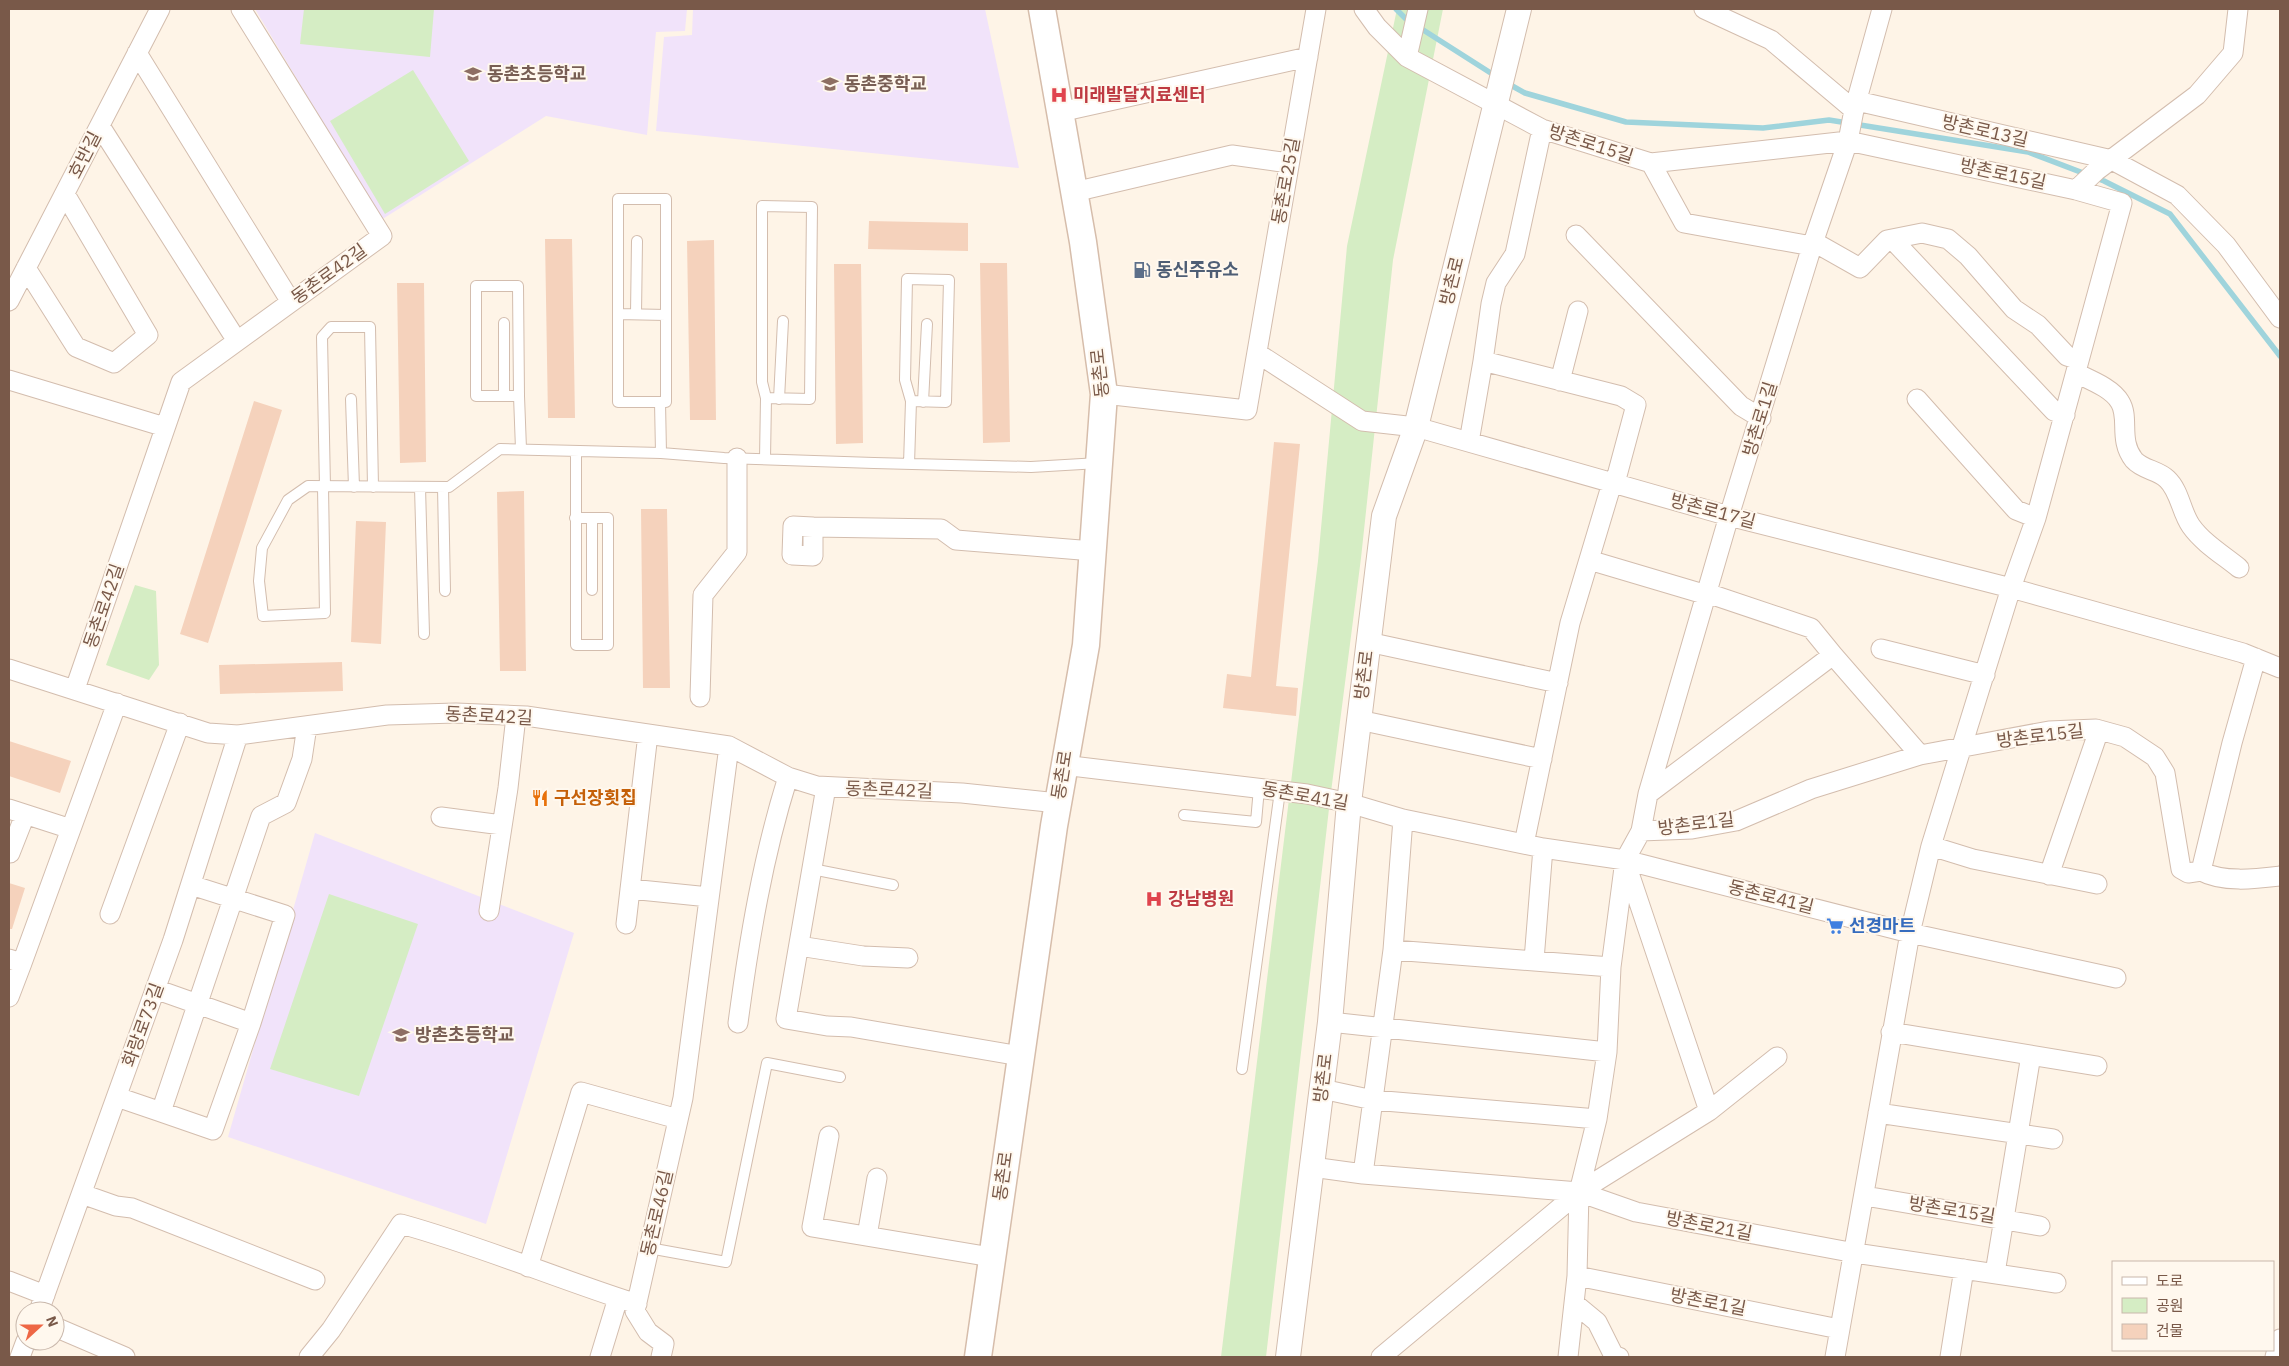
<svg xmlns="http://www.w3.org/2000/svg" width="2289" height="1366" font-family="'IBM Plex Sans','Noto Sans KR',sans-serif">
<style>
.education{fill:#f1e3fa}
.green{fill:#d5edc4}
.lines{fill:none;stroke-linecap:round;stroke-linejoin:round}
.stream{stroke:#9fd4dc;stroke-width:5.5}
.building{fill:#f5d2bc}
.service-casing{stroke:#d3bdae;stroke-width:12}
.minor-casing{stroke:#d3bdae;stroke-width:21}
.tertiary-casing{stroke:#d3bdae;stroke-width:26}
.secondary-casing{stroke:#d6bdab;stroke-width:29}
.service{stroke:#fff;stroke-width:10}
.minor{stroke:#fff;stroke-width:19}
.tertiary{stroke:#fff;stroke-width:24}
.secondary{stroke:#fff;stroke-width:26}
.labels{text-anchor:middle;stroke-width:4;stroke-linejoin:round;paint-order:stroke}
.education-label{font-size:18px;font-weight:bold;fill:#785e54;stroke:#fff8ee;text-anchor:start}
.health-label{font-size:18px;font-weight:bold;fill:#be3a42;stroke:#fff8ee;text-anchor:start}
.street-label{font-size:18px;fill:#795949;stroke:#fff8ee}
.service-label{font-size:18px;font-weight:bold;fill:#4e5e75;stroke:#fff8ee;text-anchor:start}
.food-label{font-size:18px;font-weight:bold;fill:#c56008;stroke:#fff8ee;text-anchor:start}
.shop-label{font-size:18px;font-weight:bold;fill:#366cbe;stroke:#fff8ee;text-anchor:start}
</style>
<rect width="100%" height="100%" fill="#fef4e7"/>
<path class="education" d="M255,9H687L685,31L656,32L647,135L546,116L381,220Z
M693,9H985L1019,168L656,131L664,37L692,35Z
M315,833L574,933L486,1224L228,1137Z"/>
<path class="green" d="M304,9H434L430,57L300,44Z
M1397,9H1443L1393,260L1361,558L1330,800L1266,1357H1221L1318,561L1347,246Z
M413,70L469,161L385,214L330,121Z
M135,585L156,591L159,665L149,680L106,665Z
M329,894L418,924L359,1096L270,1069Z"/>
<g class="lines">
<path class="stream" d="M1396,9L1406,19L1497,77
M1507,83L1525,93L1626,122L1763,128L1829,120L2028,152L2104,181L2170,214L2280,356"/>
</g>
<path class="building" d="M869,221L968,223V251L868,249Z
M545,239H572L575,418H548Z
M714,240L716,420H690L687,241Z
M980,263H1007L1010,442L983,443Z
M834,264H861L863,443L836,444Z
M397,283H424L426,462L400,463Z
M254,401L282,410L208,643L180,634Z
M1274,442L1300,444L1276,686L1298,688L1296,716L1223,708L1227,674L1251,677Z
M524,491L526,671H500L497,492Z
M641,509H667L670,688H643Z
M356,521L386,522L381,644L351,642Z
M342,662L343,691L220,694L219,665Z
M9,741L71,761L60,793L9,776Z
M9,883L25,888L12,929H9Z"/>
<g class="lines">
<g class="service-casing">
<path id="service" d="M618,314L666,315
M636,314L637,241
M504,323V396
M519,396L518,286H476V396H519L521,449
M351,399L354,487
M779,399L783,321
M660,402H666V199H618V402H660L661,453
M923,402L927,324
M765,459L766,398L762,382V206L812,207L810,399L766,398
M909,464L911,401L905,380L907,279L949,280L946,402L911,401
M323,487L325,613L263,616L259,581L262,548L288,500L308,486L449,487L500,449L661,453L724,458L874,463L1031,467L1099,463
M325,487L322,337L331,327H370L373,487
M420,487L424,634
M443,487L445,591
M575,518H608V645H576V451
M592,590V518
M1184,815L1256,822L1259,788
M812,869L893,885
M1242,1069L1280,791
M649,1248L726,1262L767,1063L840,1077"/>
</g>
<g class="minor-casing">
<path id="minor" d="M1364,9L1377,27L1407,57L1542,129L1651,163L1848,141L2076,190L2122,203L2036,518L2011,588L2243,653L2280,668
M1704,9L1771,40L1854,110
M137,53L291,302
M1407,57L1418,9
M1857,101L2112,160L2177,195L2226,245L2280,318
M1060,112L1308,57
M100,126L237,341
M1651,163L1684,223L1812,246
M2076,190L2096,171L2197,95L2233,53L2238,9
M1074,192L1232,155L1289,163
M1576,235L1741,406L1761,418
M1892,239L2054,411L2065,415
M1814,242L1860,268L1887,240L1922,233L1948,239L1968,256L2014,309L2038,325L2067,356L2079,360
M26,268L76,347L114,363L148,335L65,194
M9,301L160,9
M1257,353L1362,421L1416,427L1729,516L2011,588L1931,846L1910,933L1835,1357
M1483,361L1491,304L1496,283L1515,254L1542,129
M2076,373C2090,380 2112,388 2120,402C2130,418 2118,440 2134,460C2143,470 2158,470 2167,479C2180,491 2181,512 2191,526C2203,543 2223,555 2239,568
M9,380L165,427
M1560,381L1578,311
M1104,394L1247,410L1316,9
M1917,399L2016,510L2036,518
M1469,442L1483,361L1621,396L1636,405L1615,483
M813,527L793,526L792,555L813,556V527L941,529L956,540L1093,551
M1589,560L1707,595
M1707,593L1811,628L1833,655
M1368,642L1558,683
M1881,649L1985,675
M2256,658L2232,743L2201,871C2223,883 2255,879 2280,876
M9,669L208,733L238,735L387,715L456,713L526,716L729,746L788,777L817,786L962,793L1058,803
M75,689L181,382L382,236L241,9
M700,697L703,595L737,552V458
M1359,720L1542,759
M1063,765L1307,794L1349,803L1403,819L1543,848L1625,860L1910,933L2116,978
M826,787L786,1019L827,1026L851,1027L1020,1056
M1648,794L1833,655L1920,755
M9,809L71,829
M441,817L502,825
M1641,831L1692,829L1736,821L1811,789L1920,755L2049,731L2096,729L2125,737L2155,757L2165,773L2181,869L2188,873L2201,871
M1524,844L1570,623L1612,483
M1931,846L1973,859L2097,884
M9,852L10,853L25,815
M1626,864L1709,1111
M2049,875L2099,730
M191,885L285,915L251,1023
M630,889L709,897
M489,911L508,788L516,716
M110,914L180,723
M626,924L648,734
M799,946L863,956L908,958
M1393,950L1611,967
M9,959L22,963L117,703
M1534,960L1543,848
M155,989L251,1023L213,1130L161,1112
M9,997L22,963
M1330,1022L1607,1052
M738,1023C749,940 763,856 788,777
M1891,1032L2097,1066
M1322,1089L1373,1100L1597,1119
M117,1097L161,1112L261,816L286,803L302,759L307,726
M1878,1113L2053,1139
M829,1136L812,1227L991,1257
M1312,1167L1363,1174L1579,1192L1636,1212L1855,1253L2056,1283
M1363,1174L1393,950L1403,819
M82,1194L116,1206L132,1208L315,1280
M1865,1196L2040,1226
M867,1236L877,1178
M528,1267L581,1092L678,1119
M1995,1273L2031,1055
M1577,1276L1839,1329
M9,1281L45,1295
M1574,1303L1597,1322L1614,1356L1619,1357
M39,1311L173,940L238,735
M55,1327L125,1357
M20,1357L26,1341
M309,1357L331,1330L401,1224C481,1246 558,1279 637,1304
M600,1357L618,1298
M661,1357L664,1344L648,1332L635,1311L683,1098L729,746
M1381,1357L1579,1192L1709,1111L1777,1057
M1568,1357L1577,1276L1579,1192L1597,1119L1607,1052L1611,967L1625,860L1641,831L1648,794L1729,516L1812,246L1848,141L1854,110L1882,9
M1950,1357L1964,1269
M2275,1357L2280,1339"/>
</g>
<g class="tertiary-casing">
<path id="tertiary" d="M1288,1357L1330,1022L1349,803L1384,516L1416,427L1519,9"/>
</g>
<g class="secondary-casing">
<path id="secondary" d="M978,1357L1054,826L1086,645L1104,394L1083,242L1042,9"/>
</g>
<use href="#service" class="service"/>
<use href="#minor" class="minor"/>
<use href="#tertiary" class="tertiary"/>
<use href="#secondary" class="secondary"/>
</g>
<defs>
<g id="school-bare" transform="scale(1.35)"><path d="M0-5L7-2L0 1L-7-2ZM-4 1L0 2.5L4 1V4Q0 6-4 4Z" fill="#8d6e63" stroke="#fff8ee" stroke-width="2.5" paint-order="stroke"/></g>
<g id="hospital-bare" transform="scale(1.35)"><path d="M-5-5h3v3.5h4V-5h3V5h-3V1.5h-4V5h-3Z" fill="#e0444e" stroke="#fff8ee" stroke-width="2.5" paint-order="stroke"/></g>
<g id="fuel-bare" transform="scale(1.35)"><path d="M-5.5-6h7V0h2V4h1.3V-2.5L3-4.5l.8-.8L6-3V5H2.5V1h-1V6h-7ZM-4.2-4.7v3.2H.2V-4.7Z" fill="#5c6f8a" stroke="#fff8ee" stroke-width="2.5" paint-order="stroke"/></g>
<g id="restaurant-bare" transform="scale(1.35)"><path d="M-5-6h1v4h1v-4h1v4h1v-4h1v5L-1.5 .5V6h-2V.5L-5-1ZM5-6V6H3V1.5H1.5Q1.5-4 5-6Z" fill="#e8710a" stroke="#fff8ee" stroke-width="2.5" paint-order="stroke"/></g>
<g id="supermarket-bare" transform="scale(1.35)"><path d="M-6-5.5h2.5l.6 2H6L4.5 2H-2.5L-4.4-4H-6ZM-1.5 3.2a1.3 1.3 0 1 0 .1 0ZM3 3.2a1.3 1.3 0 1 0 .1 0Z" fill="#3f7fe0" stroke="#fff8ee" stroke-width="2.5" paint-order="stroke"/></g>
</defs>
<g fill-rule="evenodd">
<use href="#school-bare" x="473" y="74"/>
<use href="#school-bare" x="830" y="84"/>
<use href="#hospital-bare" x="1059" y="95"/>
<use href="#fuel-bare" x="1142" y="270"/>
<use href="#restaurant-bare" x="540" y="798"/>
<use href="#hospital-bare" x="1154" y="899"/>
<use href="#supermarket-bare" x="1835" y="926"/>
<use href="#school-bare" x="401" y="1035"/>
</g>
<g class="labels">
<g class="education-label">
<text x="487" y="80">동촌초등학교</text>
<text x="844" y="90">동촌중학교</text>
<text x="415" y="1041">방촌초등학교</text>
</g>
<g class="health-label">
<text x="1073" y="101">미래발달치료센터</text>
<text x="1168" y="905">강남병원</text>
</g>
<g class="street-label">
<text transform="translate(1985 131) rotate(13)" y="6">방촌로13길</text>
<text transform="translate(1591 144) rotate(18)" y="6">방촌로15길</text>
<text transform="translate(85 155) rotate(-63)" y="6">호반길</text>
<text transform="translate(2003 174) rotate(12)" y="6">방촌로15길</text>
<text transform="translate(1286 181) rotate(-80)" y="6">동촌로25길</text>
<text transform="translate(329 274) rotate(-36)" y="6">동촌로42길</text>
<text transform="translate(1452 281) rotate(-76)" y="6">방촌로</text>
<text transform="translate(1100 373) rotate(-96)" y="6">동촌로</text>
<text transform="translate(1760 419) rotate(-73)" y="6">방촌로1길</text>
<text transform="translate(1713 511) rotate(15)" y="6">방촌로17길</text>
<text transform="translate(104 606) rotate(-71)" y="6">동촌로42길</text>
<text transform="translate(1364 675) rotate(-83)" y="6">방촌로</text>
<text transform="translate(489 716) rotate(3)" y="6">동촌로42길</text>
<text transform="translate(2040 736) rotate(-7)" y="6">방촌로15길</text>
<text transform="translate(1062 775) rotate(-81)" y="6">동촌로</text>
<text transform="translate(889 790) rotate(2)" y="6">동촌로42길</text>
<text transform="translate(1305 796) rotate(10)" y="6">동촌로41길</text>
<text transform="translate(1696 824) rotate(-7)" y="6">방촌로1길</text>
<text transform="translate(1771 897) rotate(14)" y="6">동촌로41길</text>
<text transform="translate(143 1025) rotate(-70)" y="6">화랑로73길</text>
<text transform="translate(1323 1078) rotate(-83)" y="6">방촌로</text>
<text transform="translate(1003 1176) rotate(-82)" y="6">동촌로</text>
<text transform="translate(1952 1210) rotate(9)" y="6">방촌로15길</text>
<text transform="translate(657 1213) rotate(-77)" y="6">동촌로46길</text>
<text transform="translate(1709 1226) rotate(11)" y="6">방촌로21길</text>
<text transform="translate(1708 1302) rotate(11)" y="6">방촌로1길</text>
</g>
<g class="service-label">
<text x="1156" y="276">동신주유소</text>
</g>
<g class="food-label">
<text x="554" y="804">구선장횟집</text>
</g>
<g class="shop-label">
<text x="1849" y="932">선경마트</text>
</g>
</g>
<rect width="2289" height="1366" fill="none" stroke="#795949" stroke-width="20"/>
<rect x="2112" y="1261" width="162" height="90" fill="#fff8ee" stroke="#c9b8ac"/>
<rect x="2122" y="1277" width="25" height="8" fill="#ffffff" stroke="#c9b8ac"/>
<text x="2156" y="1286" font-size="15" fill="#795949">도로</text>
<rect x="2122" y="1298" width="25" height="15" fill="#d5edc4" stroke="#c9b8ac"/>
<text x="2156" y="1311" font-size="15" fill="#795949">공원</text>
<rect x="2122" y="1324" width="25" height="15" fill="#f5d2bc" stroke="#c9b8ac"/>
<text x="2156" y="1336" font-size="15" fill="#795949">건물</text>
<g transform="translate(40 1326) rotate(69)"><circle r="24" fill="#fff8ee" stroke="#c9b8ac"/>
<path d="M0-4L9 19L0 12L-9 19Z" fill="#ee6745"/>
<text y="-8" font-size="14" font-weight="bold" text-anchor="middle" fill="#795949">N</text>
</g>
</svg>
